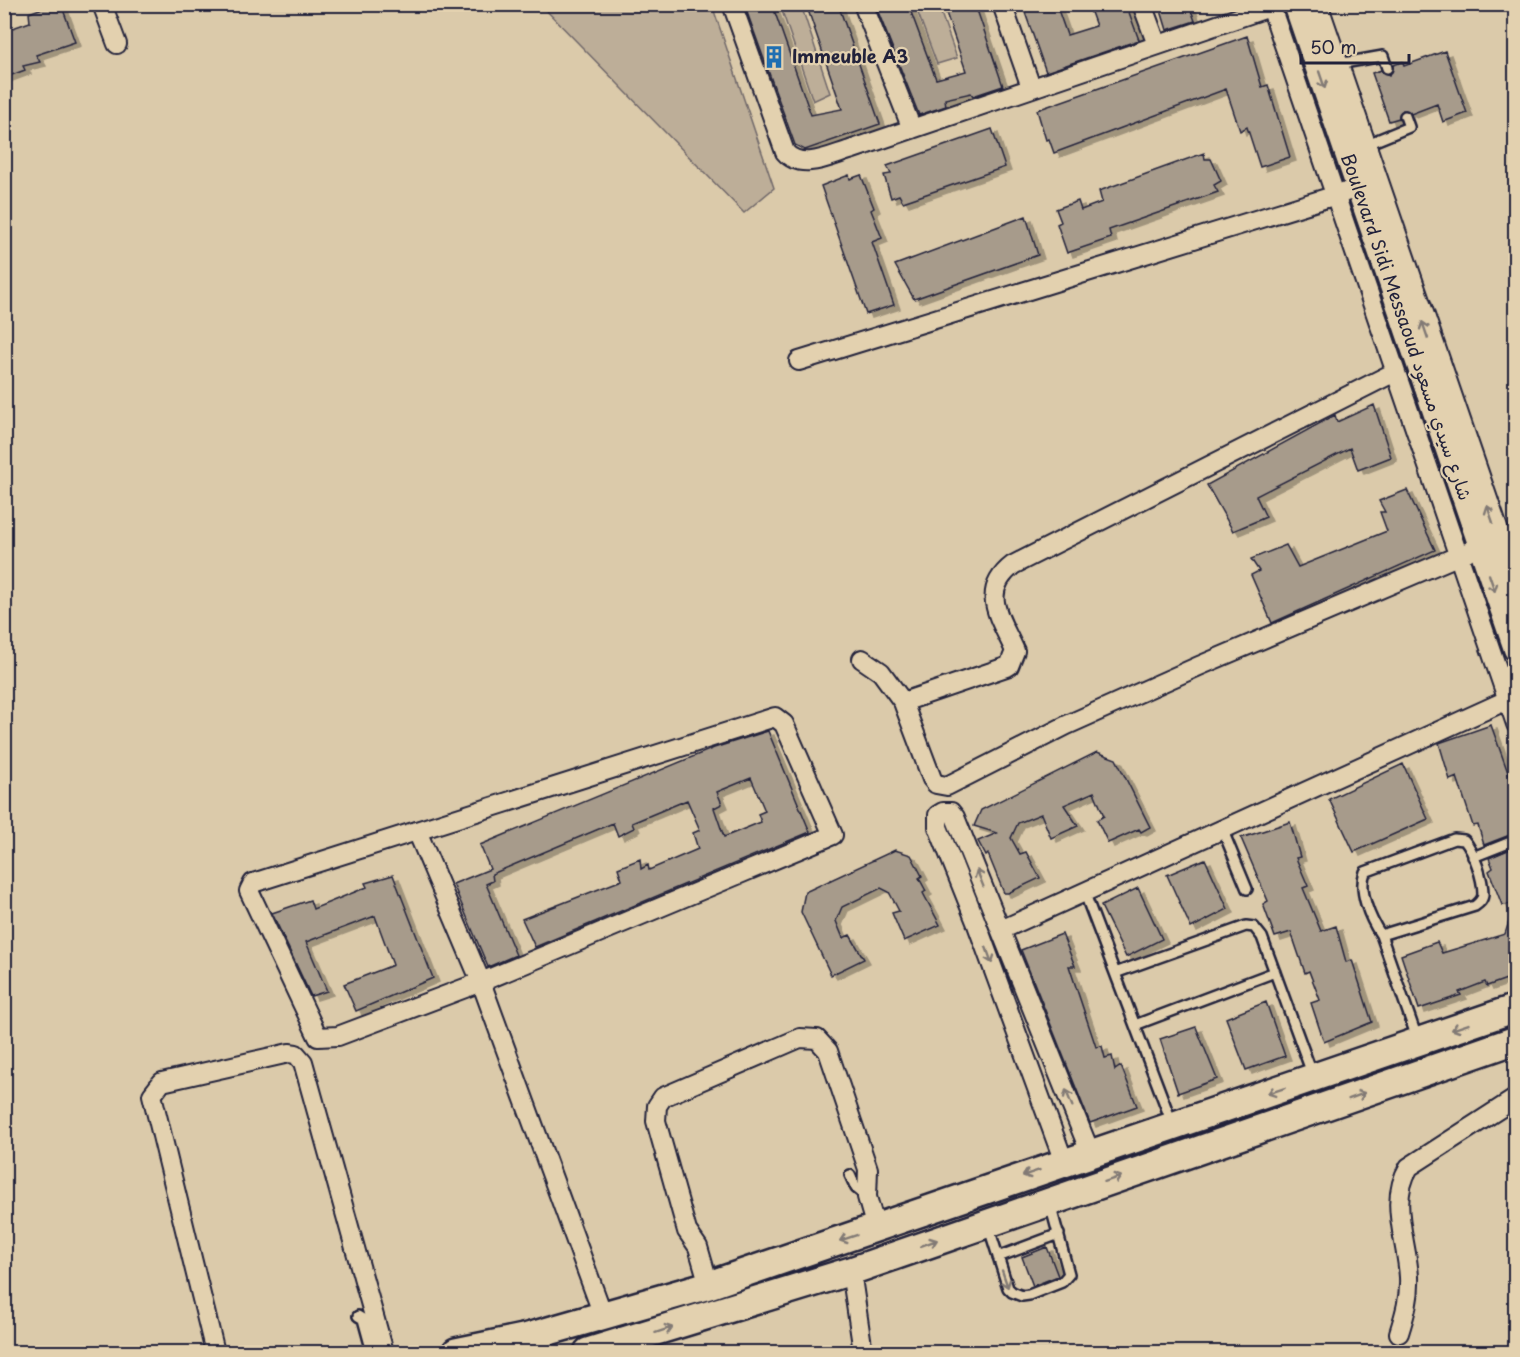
<svg xmlns="http://www.w3.org/2000/svg" width="1520" height="1357" font-family="'Playpen Sans','Playpen Sans Arabic',sans-serif">
<style>
.green{fill:#bdae98;stroke:#70686a;stroke-width:1.5}
.building{fill:#a79b8b;stroke:#22223b;stroke-width:1.5;fill-rule:evenodd;filter:url(#shadow)}
.lines{fill:none;stroke-linecap:round;stroke-linejoin:round}
.lane-casing{stroke:#22223b;stroke-width:14}
.street-casing{stroke:#22223b;stroke-width:22}
.secondary-casing{stroke:#22223b;stroke-width:28}
.primary-casing{stroke:#22223b;stroke-width:32}
.lane{stroke:#e3d1af;stroke-width:9}
.street{stroke:#e3d1af;stroke-width:18}
.secondary{stroke:#e3d1af;stroke-width:24}
.primary{stroke:#e3d1af;stroke-width:27}
.oneway{stroke:#827a75}
.labels{text-anchor:middle;stroke-width:4.5;stroke-linejoin:round;paint-order:stroke}
.poi-label{font-size:18px;font-weight:bold;fill:#22223b;stroke:#e3d1af;text-anchor:start}
.street-label{font-size:18px;fill:#22223b;stroke:#e3d1af}
</style>
<defs>
<filter id="shadow"><feDropShadow dx="6" dy="4" stdDeviation="0" flood-color="#0004"/></filter>
</defs>
<rect width="100%" height="100%" fill="#dbcaaa"/>
<filter id="ink" filterUnits="userSpaceOnUse"><feTurbulence type="fractalNoise" baseFrequency=".0167" numOctaves="2"/><feDisplacementMap in="SourceGraphic" scale="12" xChannelSelector="R" yChannelSelector="G"/><feConvolveMatrix kernelMatrix="1 2 1 2 8 2 1 2 1" color-interpolation-filters="sRGB"/></filter>
<g filter="url(#ink)">
<path class="green" d="M541,5H712L774,188L744,213Z
M780,5H801L830,93L813,101Z
M915,5H938L957,58L937,64Z"/>
<path class="building" d="M53,4H61L75,42L36,55L40,62L23,66L25,70L4,78V31L30,22L29,13Z
M744,4H772L811,115L842,109L806,4H838L880,124L805,150L795,145Z
M875,4H908L936,79L966,71L943,4H975L1003,86L973,96L971,93L945,99L946,106L919,115Z
M1022,4H1056L1067,35L1096,26L1088,4H1126L1139,40L1046,72Z
M1159,4H1189L1195,21L1167,30Z
M1247,36L1262,87L1268,85L1290,157L1260,167L1247,127L1240,131L1226,89L1054,153L1049,139L1046,140L1037,110Z
M1445,51L1467,113L1443,122L1437,104L1411,114L1403,110L1399,118L1389,121L1372,73L1381,70L1389,75L1392,72L1393,65L1403,62L1404,66Z
M992,129L1005,167L903,202L899,195L891,198L884,175L891,174L887,166Z
M1204,153L1205,159H1211L1221,181L1214,185L1218,192L1109,230L1111,238L1067,253L1057,224L1061,222L1056,209L1078,201L1081,210L1102,202L1099,191Z
M849,175L850,179L861,175L874,208L871,210L882,238L872,242L894,305L866,314L821,186Z
M1026,216L1038,255L914,299L895,265Z
M1374,405L1391,457L1358,470L1350,448L1256,496L1266,517L1233,531L1207,485L1335,415L1337,422Z
M1407,490L1435,550L1272,623L1251,575L1259,571L1251,559L1286,545L1298,567L1387,531L1380,512H1385L1379,501Z
M1491,725L1515,792V833L1484,845L1478,825L1473,826L1457,777L1450,780L1439,743Z
M768,731L810,832L535,947L522,919L622,880L618,868L640,859L641,869L648,865L649,870L698,849L693,833L700,830L687,800L632,823L634,828L618,836L613,823L492,874L493,881L486,884L516,955L488,967L453,884L490,869L480,845L714,748ZM751,778L765,811L758,814L761,822L724,837L714,808L722,804L717,792Z
M1097,752L1116,759L1150,827L1141,832L1139,829L1108,843L1097,820L1104,816L1094,792L1064,805L1078,826L1051,838L1041,814L1018,823L1011,838L1020,854L1026,852L1040,878L1008,893H1004L988,854L986,856L978,841L997,833L974,826L981,810Z
M1403,764L1428,819L1354,852L1329,799Z
M1290,822L1300,857L1296,858L1308,886L1303,888L1321,931L1336,926L1346,962L1352,960L1372,1022L1324,1042L1311,1003L1320,1000L1309,971L1305,973L1291,932L1275,937L1263,904L1268,901L1241,838Z
M1515,847V904L1502,905L1489,871L1493,868L1489,858Z
M895,850L911,855L922,876L919,878L926,891L923,893L940,925L904,941L892,913L899,911L889,892L881,888L842,907L836,921L843,938L850,935L864,959L831,975L801,912L805,892Z
M1205,859L1228,909L1191,928L1167,875Z
M393,875L433,978L356,1011L344,984L393,965L375,916L306,942L327,991L311,996L272,913L310,900L313,909L367,887L365,883Z
M1138,888L1162,939L1126,957L1101,906Z
M1513,909L1515,910V976L1487,986L1485,982L1459,992L1461,995L1419,1009L1401,955L1437,942L1442,953L1505,934Z
M1062,934L1075,966H1069L1096,1047L1102,1046L1105,1058L1112,1056L1115,1070L1121,1066L1137,1106L1090,1123L1021,950Z
M1266,1002L1285,1056L1246,1070L1226,1018Z
M1196,1027L1217,1079L1178,1093L1160,1039Z
M1047,1247L1058,1276L1033,1286L1022,1257Z"/>
<g class="lines">
<g class="lane-casing">
<path id="lane" d="M1338,64L1383,56L1387,68
M1365,145L1409,127L1405,116
M1223,831L1247,889
M1473,857L1516,840
M1085,894L1172,1123
M1381,935L1475,906C1479,903 1483,900 1483,894C1483,879 1474,851 1464,840L1454,839L1365,872C1358,891 1370,919 1381,935L1417,1038
M1115,973L1246,926L1254,927L1262,937L1313,1076
M1135,1025L1275,972
M850,1175L856,1188L867,1197
M988,1225L1008,1288L1012,1292L1022,1296L1029,1295L1062,1282L1069,1274L1050,1204
M998,1257L1059,1234
M358,1316L363,1319L372,1352"/>
</g>
<g class="street-casing">
<path id="street" d="M102,4L117,44
M732,4L785,152C801,171 830,156 850,150L1279,4
M863,4L912,129
M1002,4L1031,87
M1142,4L1157,45
M1270,4L1516,724
M799,361L1359,188
M862,659L881,672L903,702L1009,666L1015,651C1001,619 978,592 1013,565L1395,372
M903,702L932,779L936,784L947,786L1067,725L1199,666L1467,552
M775,717L784,724L833,835L481,982L338,1036L318,1037L249,891L253,883Z
M417,831L481,982L603,1315
M1001,930L1516,696
M1064,1162L976,922L938,827V815L943,812H951L955,817L1090,1152
M851,1271L863,1352
M709,1285L698,1247L687,1231L656,1121L657,1106L663,1097L800,1038L817,1039L828,1051L868,1169L867,1197L876,1228
M1399,1333C1405,1314 1410,1297 1409,1277C1407,1239 1388,1202 1409,1167L1516,1098
M215,1352L152,1095L162,1082L289,1053L296,1054L303,1062L384,1352"/>
</g>
<g class="secondary-casing">
<path id="secondary" d="M1296,4L1516,649
M1315,4L1516,590"/>
</g>
<g class="primary-casing">
<path id="primary" d="M456,1352L528,1337L709,1285L1516,1008
M588,1352L851,1271L1516,1040"/>
</g>
<use href="#lane" class="lane"/>
<use href="#street" class="street"/>
<use href="#secondary" class="secondary"/>
<use href="#primary" class="primary"/>
</g>
<defs><path id="oneway-shaft" d="M-6 0H5M1.5-3L5.5 0L1.5 3" fill="none" stroke-width="1.6" stroke-linecap="round" stroke-linejoin="round" transform="scale(1.5)"/></defs>
<g class="oneway">
<use href="#oneway-shaft" transform="translate(1322 80) rotate(71)"/>
<use href="#oneway-shaft" transform="translate(1425 330) rotate(-109)"/>
<use href="#oneway-shaft" transform="translate(1490 514) rotate(-109)"/>
<use href="#oneway-shaft" transform="translate(1492 583) rotate(71)"/>
<use href="#oneway-shaft" transform="translate(980 878) rotate(-112)"/>
<use href="#oneway-shaft" transform="translate(989 955) rotate(70)"/>
<use href="#oneway-shaft" transform="translate(1460 1027) rotate(161)"/>
<use href="#oneway-shaft" transform="translate(1276 1091) rotate(162)"/>
<use href="#oneway-shaft" transform="translate(1357 1096) rotate(-20)"/>
<use href="#oneway-shaft" transform="translate(1069 1098) rotate(-112)"/>
<use href="#oneway-shaft" transform="translate(1031 1173) rotate(161)"/>
<use href="#oneway-shaft" transform="translate(1113 1179) rotate(-19)"/>
<use href="#oneway-shaft" transform="translate(848 1238) rotate(161)"/>
<use href="#oneway-shaft" transform="translate(929 1243) rotate(-20)"/>
<use href="#oneway-shaft" transform="translate(1005 1279) rotate(71)"/>
<use href="#oneway-shaft" transform="translate(664 1330) rotate(-18)"/>
</g>
</g>
<defs>
<g id="building-bare" transform="scale(1.8)"><path d="M-4-6H4V6H1V3H-1V6H-4ZM-2.5-4.3h1.7v1.8h-1.7ZM.8-4.3h1.7v1.8H.8ZM-2.5-1h1.7V.8h-1.7ZM.8-1h1.7V.8H.8Z" fill="#1f6fb2" stroke="#e3d1af" stroke-width="2.5" paint-order="stroke"/></g>
</defs>
<g fill-rule="evenodd">
<use href="#building-bare" x="774" y="57"/>
</g>
<g class="labels">
<g class="poi-label">
<text x="792" y="63">Immeuble A3</text>
</g>
<g class="street-label">
<text transform="translate(1406 327) rotate(71)" y="6">Boulevard Sidi Messaoud شارع سيدي مسعود</text>
</g>
</g>
<rect width="1520" height="1357" fill="none" stroke="#e3d1af" stroke-width="24"/>
<rect x="12" y="12" width="1496" height="1333" fill="none" stroke="#22223b" stroke-width="2" filter="url(#ink)"/>
<path d="M1301 54v9h108v-9" fill="none" stroke="#22223b" stroke-width="3"/>
<text x="1310" y="54" font-size="18" fill="#22223b" stroke="#e3d1af" stroke-width="4.5" paint-order="stroke">50 m</text>
</svg>
